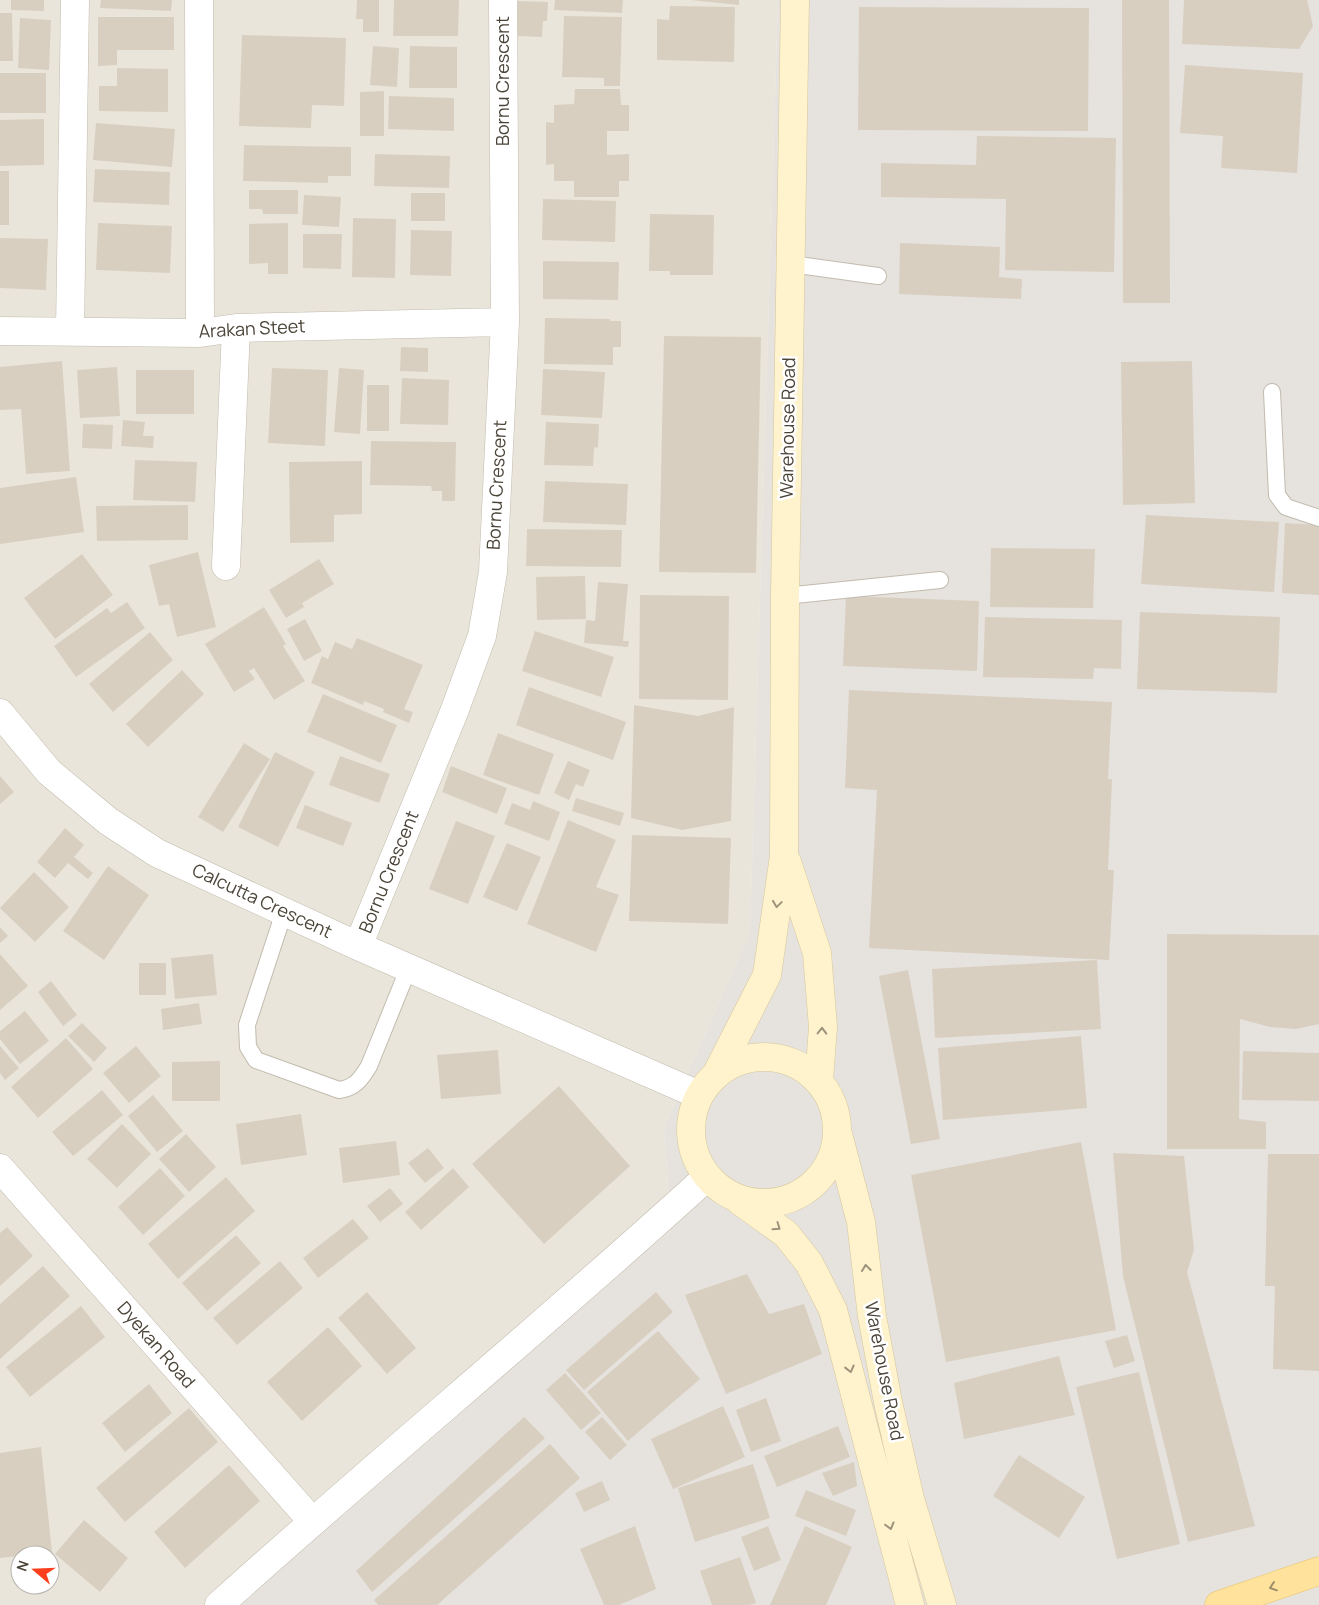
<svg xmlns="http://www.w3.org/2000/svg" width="1319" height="1605" font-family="Manrope,sans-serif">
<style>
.residential{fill:#eae5da;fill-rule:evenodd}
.industrial{fill:#e6e2dd}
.building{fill:#d8cfc1}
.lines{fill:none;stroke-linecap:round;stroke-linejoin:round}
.lane-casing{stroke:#c2bbae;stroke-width:18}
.street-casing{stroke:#c2bbae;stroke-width:29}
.secondary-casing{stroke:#d6c79b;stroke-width:29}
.primary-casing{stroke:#e6c16a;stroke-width:29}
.lane{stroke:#fff;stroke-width:16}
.street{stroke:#fff;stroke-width:28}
.secondary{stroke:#fff3cd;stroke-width:28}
.primary{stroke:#ffe39c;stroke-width:28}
.oneway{stroke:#9c937c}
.oneway2{stroke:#9c8c66}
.labels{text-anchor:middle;stroke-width:5;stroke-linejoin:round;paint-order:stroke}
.street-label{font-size:18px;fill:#4b4439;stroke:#fff}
</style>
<rect width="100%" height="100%" fill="#f6f3ec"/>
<path class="residential" d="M0,0H778L750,932L664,1128L671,1231L212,1605H0ZM20,1555H50V1585H20Z"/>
<path class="industrial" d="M778,0H1319V1605H212L671,1231L664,1128L750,932Z"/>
<path class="building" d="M11,0H44V11L11,10Z
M101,0H172L171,11L100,8Z
M357,0H379V32H363V19H356Z
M394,0H459L458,36H393Z
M555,0H623L622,13L554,10Z
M691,0H739V5Z
M1122,0H1169L1170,303H1123Z
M1184,0H1307L1313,26L1299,49L1182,44Z
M518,1L548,2L547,21H543L542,37L517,36Z
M670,6L735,7L734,62L657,60V19L669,20Z
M859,7L1089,8L1088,131L858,130Z
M0,13H12L13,61H0Z
M564,16L622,17L620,86H604V78L562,77Z
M98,17H174V50H117V65L98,66Z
M20,18L51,20L49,70L18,68Z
M242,35L346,38L344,106L312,105L311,128L239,126Z
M373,46L399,48L397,87L370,85Z
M410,46L457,47V88H409Z
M1185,65L1303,73L1297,173L1221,168L1223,136L1180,133Z
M117,68L168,69V112L99,111V86H117Z
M0,73H46V113H0Z
M575,89H620L621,105H629V131H607V155L629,154V181H619V197H574V181H554V164L546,165V122L554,123V105L574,104Z
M384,91V136H360V92Z
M389,96L454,98V131L388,129Z
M44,119V165L0,166V120Z
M96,123L175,129L172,167L93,160Z
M977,136L1116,138L1114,272L1005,270L1006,199L881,197V163L976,165Z
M244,145L351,147V176H328V183L243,181Z
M375,154L450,156L449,188L374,186Z
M95,169L170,172L169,205L93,202Z
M0,171H9V225H0Z
M249,190H298V214H263L262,209H249Z
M411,193H445V221H411Z
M304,195L341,197L339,227L302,225Z
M543,199L616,201L615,242L542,240Z
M650,214L714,215L713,275H670V271H649Z
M353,218L396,219L395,278L352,277Z
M98,223L172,226L170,273L96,270Z
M288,223V274H268V263L249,264V224Z
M411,230L452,231L451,276L410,275Z
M303,234H342L341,269L303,268Z
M0,238L48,239L46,290L0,288Z
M900,243L1000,247L999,277L1022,279L1021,299L899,294Z
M543,261L619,262L618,300L543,299Z
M545,318L610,319V321H621V347H613V365L544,364Z
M664,336L761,337L756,573L659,572Z
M401,347L428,348V372L400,371Z
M62,361L70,471L26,474L21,409L0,410V367Z
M1192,361L1195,503L1123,505L1121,362Z
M117,367L120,416L80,418L77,370Z
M272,368L328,370L325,446L268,443Z
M339,368L364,370L360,434L334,432Z
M543,369L605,372L602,418L541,415Z
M136,370H194V414H136Z
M402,378L449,380L448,425L400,424Z
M367,385H389V431H367Z
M123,420L145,422L143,436H154L153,448L121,446Z
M546,422L599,424L598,448L594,447L593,466L544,465Z
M83,424L113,425L112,449L82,448Z
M371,441L456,442L455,501H442V491H432L431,486L370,485Z
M135,460L197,462L195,502L133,500Z
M362,461V514L334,515V542L290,543L289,462Z
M76,477L84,532L0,544V488Z
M545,481L628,484L626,525L543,522Z
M188,505V540L97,541L96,506Z
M1146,515L1279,522L1274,592L1141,584Z
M1285,523L1319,525V595L1282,593Z
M527,529L622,530L621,567L526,566Z
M991,548L1095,549L1093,608L990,607Z
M198,552L216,627L177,637L169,604L159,606L149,565Z
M82,554L113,595L55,639L24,598Z
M319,559L334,584L302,603L304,607L286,618L269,590Z
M585,576L586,619L537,620L536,577Z
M598,582L628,584L623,641H629L628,647L584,643L586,620L595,621Z
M640,595L729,596L728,700L639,699Z
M846,596L979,601L977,671L843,666Z
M127,602L145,628L76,677L54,646L107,608L111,613Z
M264,607L286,644L283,646L305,681L274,700L254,668L249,671L255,679L234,692L205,644Z
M1140,612L1280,617L1277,693L1137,689Z
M985,617L1122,620L1121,669L1094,668L1093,679L983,677Z
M305,619L322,651L304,661L287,629Z
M535,631L614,657L601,697L522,671Z
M150,632L173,660L113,712L89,684Z
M357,638L423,665L404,709L413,712L409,723L383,712L384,709L364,701L363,705L311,683L322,656L328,659L335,642L352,649Z
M182,670L204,694L148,747L126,724Z
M529,687L626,722L613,760L516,725Z
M849,690L1112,702L1108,779H1112L1108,870H1114L1109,960L869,948L877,790L845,788Z
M323,694L397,725L381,763L307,732Z
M634,705L698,716L734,707L731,821L682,830L631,818Z
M498,733L554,754L539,795L483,775Z
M244,743L270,759L223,832L198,817Z
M275,752L315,772L278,847L238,827Z
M340,756L390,774L379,803L329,785Z
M568,761L590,770L583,787L576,784L569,800L554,793Z
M451,766L507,788L497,814L442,792Z
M0,776L14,792L0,804Z
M576,798L624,813L620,826L572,811Z
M533,801L560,812L549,841L504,824L512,803L530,810Z
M305,805L352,823L343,846L296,828Z
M568,820L616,840L596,887L619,895L596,952L527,924Z
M456,821L495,836L468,904L429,889Z
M65,828L84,845L74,857L93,873L88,879L68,863L55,878L37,862Z
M632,835L731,838L728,924L629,921Z
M507,843L541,857L517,911L483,897Z
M108,866L149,895L104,960L63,931Z
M34,872L69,907L35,942L0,908Z
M0,927L8,936L0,943Z
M1167,934L1319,935V1024L1296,1029L1270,1027L1240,1019L1239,1119L1266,1122V1149H1167Z
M0,954L28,986L0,1010Z
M213,954L217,995L175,999L171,958Z
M1097,960L1101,1029L935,1038L932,969Z
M139,963H166V995H139Z
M908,970L940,1139L911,1144L879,976Z
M51,981L77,1015L63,1026L38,992Z
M199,1003L202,1024L163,1030L161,1009Z
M25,1011L49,1041L20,1064L0,1039V1031Z
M82,1023L107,1048L94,1062L68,1036Z
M1081,1036L1087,1108L943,1120L938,1048Z
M66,1038L93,1069L38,1118L11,1087Z
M0,1046L19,1068L5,1080L0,1073Z
M136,1046L161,1076L129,1103L103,1073Z
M498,1050L501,1094L441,1099L437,1055Z
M1243,1051L1319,1053V1101L1242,1100Z
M220,1061V1101H172V1062Z
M559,1086L630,1166L544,1244L472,1164Z
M102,1090L123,1115L73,1156L52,1132Z
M153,1095L183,1131L157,1152L128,1116Z
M301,1114L307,1155L241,1165L236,1124Z
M122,1124L151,1154L117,1188L87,1159Z
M186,1134L216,1167L189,1192L159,1159Z
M396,1141L400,1175L343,1183L339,1148Z
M1081,1142L1116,1330L946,1362L911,1175Z
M428,1148L444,1168L425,1183L408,1163Z
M1113,1153L1184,1156L1194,1250L1187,1272L1255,1526L1188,1542L1123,1276Z
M1268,1154H1319V1371L1273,1369L1275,1286H1265Z
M160,1168L185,1196L143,1235L118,1207Z
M453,1168L469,1187L421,1230L405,1212Z
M226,1177L255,1211L178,1279L148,1244Z
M390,1188L403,1204L380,1222L367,1206Z
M353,1219L369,1238L318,1278L303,1258Z
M7,1227L33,1256L0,1286V1233Z
M236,1235L261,1263L207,1311L182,1283Z
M280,1261L303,1288L237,1345L213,1318Z
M43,1266L70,1296L0,1359V1304Z
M747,1274L769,1314L804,1304L822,1354L726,1394L685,1295Z
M367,1292L416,1348L387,1374L338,1318Z
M656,1292L673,1312L584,1390L566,1370Z
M81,1306L105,1337L30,1397L6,1367Z
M328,1327L362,1366L302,1421L267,1382Z
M658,1331L700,1379L628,1441L587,1392Z
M1127,1335L1135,1361L1114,1368L1105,1341Z
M1059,1356L1075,1415L964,1439L954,1383Z
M1139,1372L1180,1544L1117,1559L1076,1387Z
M565,1373L601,1413L581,1430L546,1390Z
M149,1384L172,1413L125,1452L102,1423Z
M766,1398L781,1441L751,1452L736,1410Z
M723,1406L745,1457L673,1489L651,1439Z
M189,1408L218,1442L125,1522L96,1488Z
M524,1417L545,1438L372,1592L356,1571Z
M602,1417L627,1445L610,1460L585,1432Z
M838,1426L850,1457L777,1487L764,1456Z
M550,1444L580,1478L437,1605H378L374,1600Z
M41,1447L52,1552L0,1558V1453Z
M1019,1455L1085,1497L1059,1538L993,1496Z
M854,1462L857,1486L833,1496L822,1473Z
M753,1464L770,1518L695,1542L678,1488Z
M229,1465L260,1501L185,1568L154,1532Z
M602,1481L610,1500L584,1512L575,1493Z
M806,1490L856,1510L846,1536L795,1516Z
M84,1520L128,1558L100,1592L55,1554Z
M635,1526L656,1589L619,1605H604L580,1549Z
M768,1526L781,1560L754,1571L741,1537Z
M805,1526L852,1547L826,1605H770Z
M740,1557L756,1603L749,1605H712L700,1571Z"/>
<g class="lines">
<g class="lane-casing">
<path id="lane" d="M791,264L878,276
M1272,392L1277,495L1286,507L1319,518
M785,596L940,580
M284,912L247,1025L248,1047L256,1060L339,1090C355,1088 361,1079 369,1066L409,967"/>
</g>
<g class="street-casing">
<path id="street" d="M199,0L200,333
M0,331L200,333L236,328L505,322
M70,331L75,0
M226,566L236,328
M0,713L49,772L108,821L157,853L358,946L699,1095
M358,946L454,712L482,636L493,572L505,322L503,0
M0,1168L312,1521
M219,1605C380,1460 547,1323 707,1177"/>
</g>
<g class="secondary-casing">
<path id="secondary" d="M787,862L817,953L823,1027L819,1080
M691 1130a73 73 0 1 1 146 0a73 73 0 1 1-146 0Z
M717,1073L767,975L784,856L785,596L795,0
M838,1134L861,1222L872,1316L888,1402L910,1499L942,1605
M740,1201L786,1234L809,1263L833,1310L910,1605"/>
</g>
<g class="primary-casing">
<path id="primary" d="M1219,1605L1319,1571"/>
</g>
<use href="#lane" class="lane"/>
<use href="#street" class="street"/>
<use href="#secondary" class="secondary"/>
<use href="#primary" class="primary"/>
</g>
<defs><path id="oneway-chevron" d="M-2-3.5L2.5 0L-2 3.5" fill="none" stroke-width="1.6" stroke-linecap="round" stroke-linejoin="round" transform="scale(1.25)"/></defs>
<g class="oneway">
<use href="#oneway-chevron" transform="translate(777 904) rotate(98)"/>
<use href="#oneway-chevron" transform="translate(822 1031) rotate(-89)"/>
<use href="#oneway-chevron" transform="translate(777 1227) rotate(35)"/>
<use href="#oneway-chevron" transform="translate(866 1268) rotate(-97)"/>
<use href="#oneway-chevron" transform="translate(850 1369) rotate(76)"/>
<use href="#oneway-chevron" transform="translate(890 1526) rotate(75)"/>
</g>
<use class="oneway2" href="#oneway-chevron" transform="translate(1273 1587) rotate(161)"/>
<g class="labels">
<g class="street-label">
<text transform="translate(503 81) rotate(-90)" y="6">Bornu Crescent</text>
<text transform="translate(252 329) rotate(-3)" y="6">Arakan Steet</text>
<text transform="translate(788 428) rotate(-89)" y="6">Warehouse Road</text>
<text transform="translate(497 485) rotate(-87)" y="6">Bornu Crescent</text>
<text transform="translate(389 872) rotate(-68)" y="6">Bornu Crescent</text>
<text transform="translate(262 901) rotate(25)" y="6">Calcutta Crescent</text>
<text transform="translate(156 1345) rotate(49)" y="6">Dyekan Road</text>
<text transform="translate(884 1371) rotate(79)" y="6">Warehouse Road</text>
</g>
</g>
<g transform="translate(35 1570) rotate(289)"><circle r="24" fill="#ffffff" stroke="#b7b4b0"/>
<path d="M0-4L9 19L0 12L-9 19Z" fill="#fc3f1d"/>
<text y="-8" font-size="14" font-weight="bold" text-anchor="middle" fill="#4b4439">N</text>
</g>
</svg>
